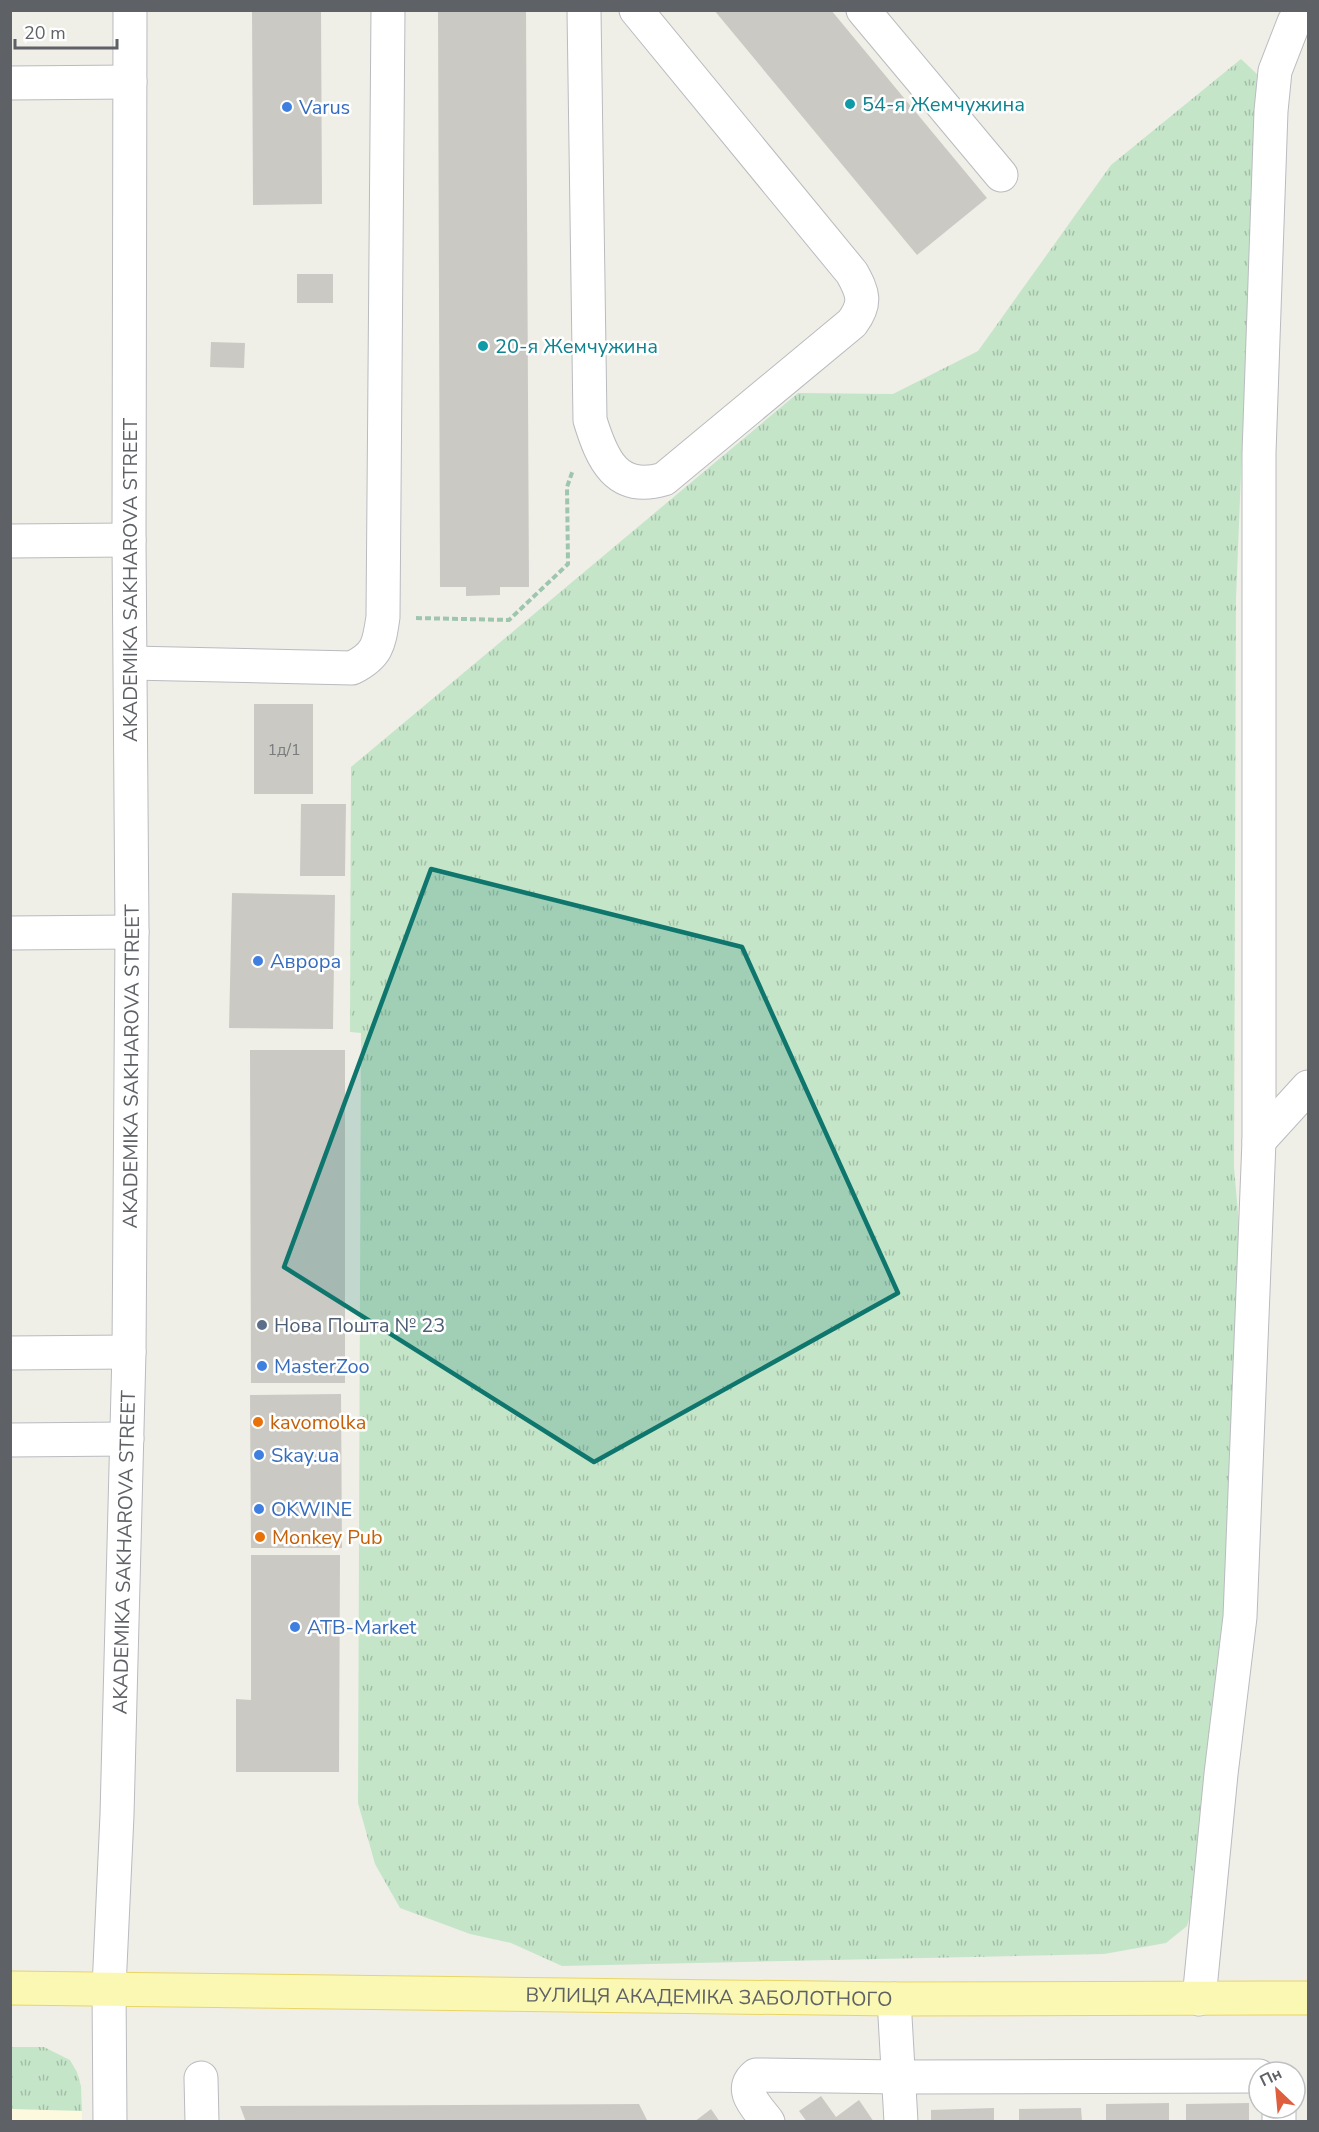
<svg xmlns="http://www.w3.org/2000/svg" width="1319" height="2132" font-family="'Nunito Sans',sans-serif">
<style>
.commercial{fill:#fcf9df}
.grass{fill:url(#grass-tufts)}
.building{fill:#cbc9c4}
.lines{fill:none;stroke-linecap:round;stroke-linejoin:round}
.minor-casing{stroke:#b9bbbf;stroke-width:35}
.major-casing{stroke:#e9d567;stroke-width:35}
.path{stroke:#9ec6af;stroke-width:4;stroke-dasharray:6 3;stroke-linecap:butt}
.minor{stroke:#fff;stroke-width:33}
.major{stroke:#faf8b2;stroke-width:33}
.marked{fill:#0f766e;fill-opacity:0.2;stroke:#0f766e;stroke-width:4.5;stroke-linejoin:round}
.culture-dot{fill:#0f9aa8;stroke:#fff;stroke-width:2}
.shop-dot{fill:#3f7fe0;stroke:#fff;stroke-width:2}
.service-dot{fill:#5c6f8a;stroke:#fff;stroke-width:2}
.food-dot{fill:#e8710a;stroke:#fff;stroke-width:2}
.labels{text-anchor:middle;stroke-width:5;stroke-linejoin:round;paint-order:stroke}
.number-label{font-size:16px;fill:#797b7e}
.culture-label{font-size:20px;fill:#0d838f;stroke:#fff;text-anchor:start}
.shop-label{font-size:20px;fill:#366cbe;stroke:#fff;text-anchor:start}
.street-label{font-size:20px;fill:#5e6166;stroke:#fff}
.service-label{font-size:20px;fill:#4e5e75;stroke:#fff;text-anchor:start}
.food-label{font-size:20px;fill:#c56008;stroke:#fff;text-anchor:start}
</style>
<defs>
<pattern id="grass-tufts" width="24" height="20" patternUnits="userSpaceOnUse" patternTransform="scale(1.5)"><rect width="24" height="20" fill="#c5e5c9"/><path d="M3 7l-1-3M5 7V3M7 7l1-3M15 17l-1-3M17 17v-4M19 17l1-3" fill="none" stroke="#a3bda7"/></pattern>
</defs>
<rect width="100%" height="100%" fill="#efefe7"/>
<path class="commercial" d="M11,2047H44L70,2060L77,2072L81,2086L82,2121L11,2122Z"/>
<path class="grass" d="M1241,59L1257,74L1236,599L1234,1167L1242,1259L1225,1610L1196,1895L1187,1926L1166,1943L1104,1954L562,1966L511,1943L470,1934L400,1908L375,1864L358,1803L361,1033L350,1032L351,767L798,393L893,394L978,351L1111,165Z
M11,2047H44L70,2060L77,2072L81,2086L82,2111L11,2109Z"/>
<path class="building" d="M252,10H321L322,204L253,205Z
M438,10H526L529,587H500V595L466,596V587H440Z
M714,10H831L987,198L917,255Z
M297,274H333V303H297Z
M211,342L245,343L244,368L210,367Z
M254,704H313V794H254Z
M301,804H346L345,876H300Z
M232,893L335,895L333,1029L229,1028Z
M250,1050H345V1383H251Z
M341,1394L342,1548H251L250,1395Z
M251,1555H340L339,1772H236V1699L251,1700Z
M821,2096L836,2117L859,2100L874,2122H807L799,2111Z
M1169,2103V2122H1106V2104Z
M1249,2103V2122H1186V2104Z
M639,2104L648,2122H246L240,2106Z
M994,2108V2122H931V2110Z
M1081,2108L1082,2122H1019V2109Z
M711,2109L720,2122H694Z"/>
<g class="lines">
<g class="minor-casing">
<g id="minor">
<path d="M584,10L590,420C602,459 616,493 664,479L852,323C867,303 863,293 852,273L636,10"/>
<path d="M863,10L1001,175"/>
<path d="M10,83L130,82"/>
<path d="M10,541L129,540"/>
<path d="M131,663L352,668C378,655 379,644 383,617L388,10"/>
<path d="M10,933L132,932"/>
<path d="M1259,1141L1308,1087"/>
<path d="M10,1353L129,1352"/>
<path d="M10,1440L127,1439"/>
<path d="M894,1999L901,2122"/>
<path d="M1199,1999L1221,1774L1240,1617L1259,1141V453L1271,111L1275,71L1294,22L1303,10"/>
<path d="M201,2078L202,2122"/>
<path d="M1279,2108V2122"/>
<path id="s1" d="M110,2122L109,1988L117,1815L129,1352L132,932L129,540L130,10"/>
<path d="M768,2122C758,2108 737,2090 756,2075L899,2077L1259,2076"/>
</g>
</g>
<g class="major-casing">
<g id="major">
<path id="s2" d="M10,1988L894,1999L1308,1998"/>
</g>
</g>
<path class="path" d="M416,618L509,620L568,564L567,487L573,470"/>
<use href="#minor" class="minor"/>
<use href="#major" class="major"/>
</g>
<path class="marked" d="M431,869L742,947L898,1293L594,1462L284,1267Z"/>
<g class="culture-dot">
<circle cx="850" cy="104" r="6"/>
<circle cx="483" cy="346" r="6"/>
</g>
<g class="shop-dot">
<circle cx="287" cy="107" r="6"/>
<circle cx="258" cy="961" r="6"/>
<circle cx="262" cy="1366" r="6"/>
<circle cx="259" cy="1455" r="6"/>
<circle cx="259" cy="1509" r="6"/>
<circle cx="295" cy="1627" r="6"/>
</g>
<circle class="service-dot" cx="262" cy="1325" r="6"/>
<g class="food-dot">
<circle cx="258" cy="1422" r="6"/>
<circle cx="260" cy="1537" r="6"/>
</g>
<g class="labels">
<g class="number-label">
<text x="284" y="755">1д/1</text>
</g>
<g class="culture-label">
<text x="862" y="111">54-я Жемчужина</text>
<text x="495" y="353">20-я Жемчужина</text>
</g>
<g class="shop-label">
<text x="299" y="114">Varus</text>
<text x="270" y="968">Аврора</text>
<text x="274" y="1373">MasterZoo</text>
<text x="271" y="1462">Skay.ua</text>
<text x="271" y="1516">OKWINE</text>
<text x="307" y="1634">ATB-Market</text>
</g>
<g class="street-label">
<text transform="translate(130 580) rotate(-90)" y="7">AKADEMIKA SAKHAROVA STREET</text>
<text dy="7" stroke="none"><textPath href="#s1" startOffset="1056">AKADEMIKA SAKHAROVA STREET</textPath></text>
<text dy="7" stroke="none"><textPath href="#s1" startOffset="570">AKADEMIKA SAKHAROVA STREET</textPath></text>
<text dy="7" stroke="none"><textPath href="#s2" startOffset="699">ВУЛИЦЯ АКАДЕМІКА ЗАБОЛОТНОГО</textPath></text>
</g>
<g class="service-label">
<text x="274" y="1332">Нова Пошта № 23</text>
</g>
<g class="food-label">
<text x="270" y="1429">kavomolka</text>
<text x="272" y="1544">Monkey Pub</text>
</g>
</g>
<rect width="1319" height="2132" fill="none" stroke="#5e6166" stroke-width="24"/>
<g transform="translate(1277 2090) rotate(334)"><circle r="28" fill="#ffffff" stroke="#bfc0c2" stroke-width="1.5"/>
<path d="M0-4.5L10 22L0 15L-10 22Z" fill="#de5f3e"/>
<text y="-9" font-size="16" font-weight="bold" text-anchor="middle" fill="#5e6166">Пн</text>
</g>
<path d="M15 39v9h102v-9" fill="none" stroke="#5e6166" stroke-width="3"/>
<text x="24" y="39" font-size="18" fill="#5e6166" stroke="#ffffff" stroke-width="4.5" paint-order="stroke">20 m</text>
</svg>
